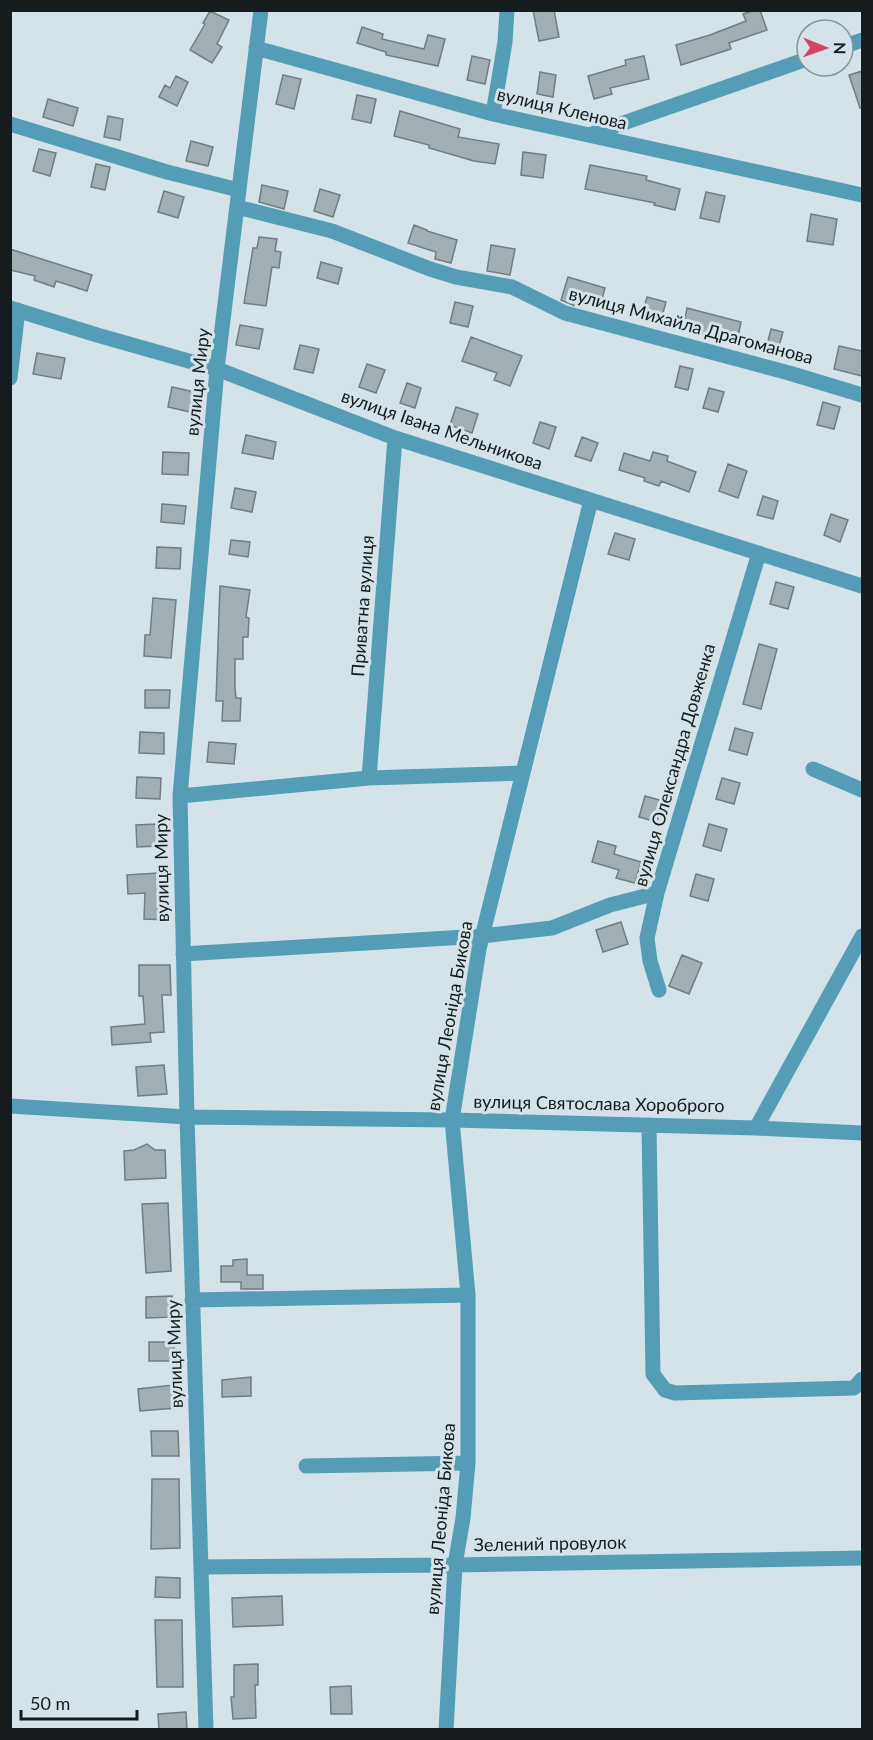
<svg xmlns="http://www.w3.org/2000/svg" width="873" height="1740" font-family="Lato,sans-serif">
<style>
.building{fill:#a1afb5;stroke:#707e83;stroke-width:1.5}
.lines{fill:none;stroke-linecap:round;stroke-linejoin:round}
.minor{stroke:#559db7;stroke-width:15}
.labels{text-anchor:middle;stroke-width:6;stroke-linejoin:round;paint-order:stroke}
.street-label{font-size:18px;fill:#161b1d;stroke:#d4e3e9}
</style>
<rect width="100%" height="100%" fill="#d4e3e9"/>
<path class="building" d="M533,10H554L559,37L539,41Z
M755,10H760L767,30L729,43L731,49L681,65L676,45L710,35L746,21L743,14Z
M210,11L229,20L217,44L222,47L212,63L190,50L205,24L203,23Z
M362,27L383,34L382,39L424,49L428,35L445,39L438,66L386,55V52L357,43Z
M472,56L490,60L485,84L467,80Z
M644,56L649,79L610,88L612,94L594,99L588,76L626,65L625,60Z
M862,71V108H860L849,75Z
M540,72L556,75L553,97L537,94Z
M283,75L301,79L294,109L276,104Z
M176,76L188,82L177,106L159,97L165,85L170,88Z
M357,95L376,99L371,123L352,119Z
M48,99L78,108L73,126L43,117Z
M400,111L460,129L458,137L499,144L495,164L474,161L429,148V145L394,136Z
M108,116L123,119L120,140L104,137Z
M191,141L213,147L208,166L186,161Z
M39,149L56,153L50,176L33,171Z
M523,152L546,155L543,178L521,175Z
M96,164L110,167L105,190L91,187Z
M590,165L647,176L646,180L680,189L675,210L654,205L655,203L585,189Z
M262,185L288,191L284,209L259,202Z
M320,189L340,195L333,217L314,211Z
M164,191L184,197L178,218L158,212Z
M706,192L725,196L719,222L700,218Z
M811,214L837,219L833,245L807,241Z
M414,225L427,230V231L457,240L451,263L435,259L436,252L408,243Z
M259,237L277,239L275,251L281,252L279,268L272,267L266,306L244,303L253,248H257Z
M491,245L515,249L510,275L487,271Z
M10,249L92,275L87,291L56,281L54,287L34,280L35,276L10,270Z
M321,262L342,268L338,284L317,278Z
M568,277L605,288L600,306L577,300L575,306L561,300Z
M647,297L666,302L660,324L641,319Z
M455,302L473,306L468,327L450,323Z
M687,308L741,322L737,342L683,330Z
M240,325L263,329L259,349L236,345Z
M771,329L783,332L778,349L767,345Z
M471,337L522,356L510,386L494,380L497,373L462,361Z
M300,345L319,349L313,373L294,369Z
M839,346L862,351V376L834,369Z
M37,353L65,358L61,379L33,374Z
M367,364L385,370L376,393L359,387Z
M680,366L693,369L688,390L675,387Z
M407,383L421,388L415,408L400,403Z
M172,387L195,392L190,412L168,407Z
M709,388L724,392L718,412L703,408Z
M823,402L840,407L834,429L817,425Z
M456,407L478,414L472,433L450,425Z
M540,422L556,427L549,449L533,443Z
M246,435L276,442L273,459L242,453Z
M582,437L598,443L591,461L575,456Z
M163,452L189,453L188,475L162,474Z
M653,452L668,456L667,461L696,472L689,492L661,481L659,486L644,481L645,478L619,470L624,453L650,461Z
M728,464L747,471L738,498L719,491Z
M235,488L256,492L252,512L231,508Z
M763,496L778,501L773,519L757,515Z
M162,504L186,506L184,524L161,522Z
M831,514L848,520L840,542L824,535Z
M615,533L635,539L629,560L608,554Z
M231,540L250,542L248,557L229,554Z
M157,547L181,548L180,569L156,568Z
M776,582L794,587L788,609L770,604Z
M220,586L250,590L246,617L249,618L248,637H243V659H235V687L236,698H241L240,721H222L223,701H216Z
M153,598L176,600L171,658L144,656L145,635H150Z
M759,644L777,649L761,709L743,704Z
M145,690H170L169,708H145Z
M735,728L753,733L747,755L729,750Z
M140,732L164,733V754L139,753Z
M209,742L236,744L234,764L207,762Z
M137,777L161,778L160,799L136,798Z
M722,778L740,783L734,804L716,799Z
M645,796L663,801L657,822L639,817Z
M157,824L158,846L137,847L136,825Z
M709,824L727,829L721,851L703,846Z
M598,841L616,846L614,854L641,862L635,883L616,878L619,870L592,862Z
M158,873L160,901H168V920L144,919L145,893L128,894L127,875Z
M696,874L714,879L708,901L690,896Z
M621,922L628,944L603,952L596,930Z
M682,955L702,963L689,994L669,986Z
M139,965H170L171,995H162L164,1032L150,1033L151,1042L112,1045L111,1027L145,1024L143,996H139Z
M164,1065L167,1094L138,1096L136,1067Z
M147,1144L155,1150H165L166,1178L125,1180L124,1151L134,1150Z
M168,1203L171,1271L146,1273L142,1204Z
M247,1259V1275H263V1289H241V1282H221V1266H233V1260Z
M172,1296L173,1317L146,1318V1297Z
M149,1342H174V1361H149Z
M251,1377V1396L222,1397V1380Z
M173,1385L176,1408L140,1411L138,1389Z
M151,1431H178L179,1456H152Z
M152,1479H179L180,1548L151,1549Z
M156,1577L180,1578V1598L155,1597Z
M282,1596L283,1625L233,1627L232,1598Z
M155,1620H182L183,1687H157Z
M258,1664V1685H255L256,1718L233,1719L231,1697H234V1665Z
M351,1686L352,1714H331L330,1687Z
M186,1712L187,1730H159L158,1714Z"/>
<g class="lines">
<path class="minor" d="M843,47L862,40
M256,48L493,114L862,195
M493,114L505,42L507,10
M10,124L167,172L239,190
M589,135L807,59
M237,207L332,231L430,269L456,277L512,287L565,313L789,373L862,395
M10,308L97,335L217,369L395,438L862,586
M10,378L18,310
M813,769L862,790
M369,778L395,438
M180,796L369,778L523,773
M183,954L482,936L552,928L610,905L657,893
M659,990L650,961L647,938L657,893L759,553
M10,1106L187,1117L452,1120L756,1128L862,1133
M649,1125L653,1374L665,1390L675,1393L854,1388L862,1379
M756,1128L862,936
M192,1300L468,1295
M306,1466L468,1463
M201,1567L455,1565L862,1558
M206,1730L187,1117L180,796L217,369L261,10
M446,1730L455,1565L463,1518L468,1463V1295L452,1120L479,949L591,500"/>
</g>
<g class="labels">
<g class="street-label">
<text transform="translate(562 109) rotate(13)" y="6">вулиця Кленова</text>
<text transform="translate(691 326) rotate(15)" y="6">вулиця Михайла Драгоманова</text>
<text transform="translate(198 382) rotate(-84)" y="6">вулиця Миру</text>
<text transform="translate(442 430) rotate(19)" y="6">вулиця Івана Мельникова</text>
<text transform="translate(363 606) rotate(-86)" y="6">Приватна вулиця</text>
<text transform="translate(675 765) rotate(-74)" y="6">вулиця Олександра Довженка</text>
<text transform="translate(162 868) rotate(-91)" y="6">вулиця Миру</text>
<text transform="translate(450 1016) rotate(-80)" y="6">вулиця Леоніда Бикова</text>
<text transform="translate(599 1104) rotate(1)" y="6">вулиця Святослава Хороброго</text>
<text transform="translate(175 1354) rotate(-92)" y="6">вулиця Миру</text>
<text transform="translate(441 1519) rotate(-85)" y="6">вулиця Леоніда Бикова</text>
<text transform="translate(550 1544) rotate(-1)" y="6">Зелений провулок</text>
</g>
</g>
<rect width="873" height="1740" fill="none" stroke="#161b1d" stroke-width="24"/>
<g transform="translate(825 48) rotate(91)"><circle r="28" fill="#d4e3e9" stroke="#889397" stroke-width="1.5"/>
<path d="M0-4.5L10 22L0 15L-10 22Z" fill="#d44565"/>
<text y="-9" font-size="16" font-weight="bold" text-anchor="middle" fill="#161b1d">N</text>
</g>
<path d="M21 1710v9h116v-9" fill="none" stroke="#161b1d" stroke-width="3"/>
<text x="30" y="1710" font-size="18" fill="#161b1d" stroke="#d4e3e9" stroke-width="4.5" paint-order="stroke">50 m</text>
</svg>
